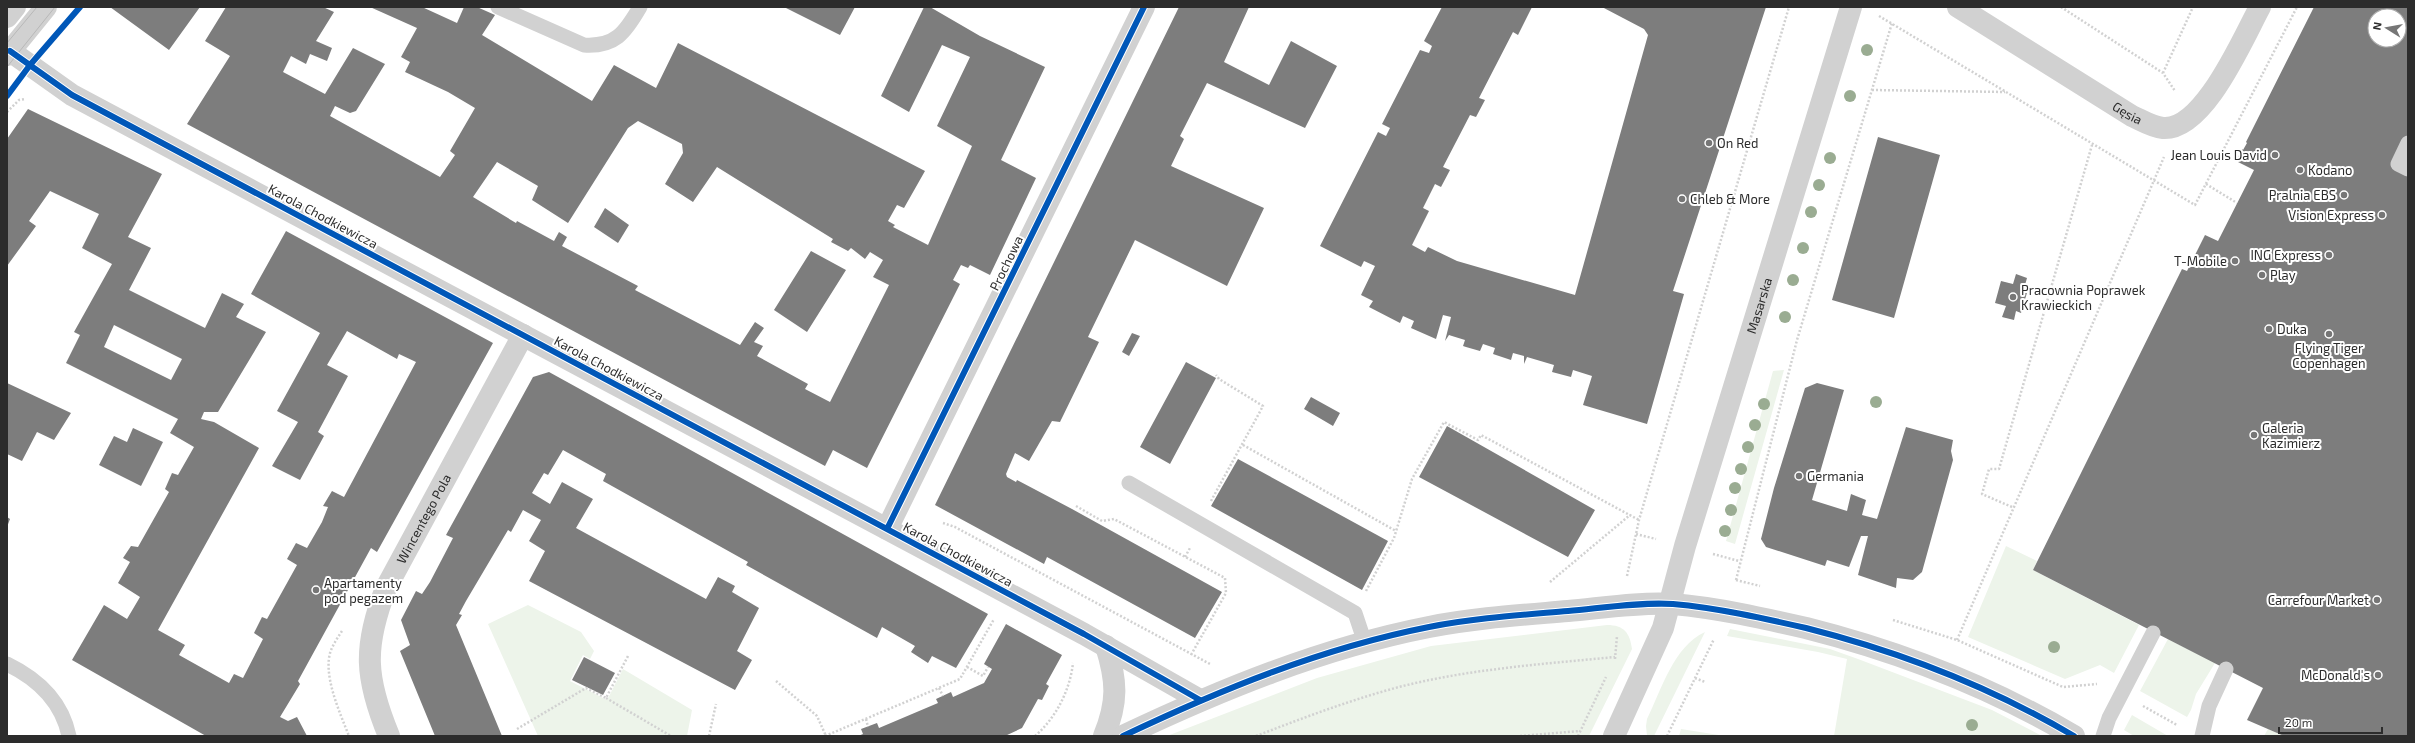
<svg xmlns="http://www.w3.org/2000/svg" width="2415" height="743" font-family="'Exo 2',sans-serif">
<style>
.green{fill:#edf4ea}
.building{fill:#7d7d7d;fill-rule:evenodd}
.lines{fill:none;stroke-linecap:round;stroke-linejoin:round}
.path{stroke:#d1d1d1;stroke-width:2.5;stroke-dasharray:2 2;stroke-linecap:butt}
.service{stroke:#d1d1d1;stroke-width:15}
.minor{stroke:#d1d1d1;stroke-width:22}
.tertiary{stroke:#d1d1d1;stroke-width:22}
.tram{stroke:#b8b8b8;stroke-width:1}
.cycleway-casing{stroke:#fff;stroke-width:8}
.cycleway{stroke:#0057b8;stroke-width:6}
.tree{fill:#9aac92}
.poi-dot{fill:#767676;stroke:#fff;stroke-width:1.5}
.labels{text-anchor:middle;stroke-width:4;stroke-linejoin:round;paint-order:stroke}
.street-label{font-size:13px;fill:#2c2c2c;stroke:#fff}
.poi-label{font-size:13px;fill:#2c2c2c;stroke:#fff;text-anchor:start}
</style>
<rect width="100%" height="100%" fill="#fff"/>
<path class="green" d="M1784,370L1735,544L1726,541L1773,371Z
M2006,546L2037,561L2033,570L2139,625L2114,673L2100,665L2065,679L1968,637Z
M528,605L581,632L594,651L590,659L583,655L570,681L607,700L623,669L692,710L687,736H538L488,624Z
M1607,625C1624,625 1630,633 1632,649L1589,736H1167L1317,678L1431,646Z
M1730,629L1830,649L1858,659L1992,710L2042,736H1834L1847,659L1818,652L1727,636Z
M1705,632L1654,736H1647L1646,726L1647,719C1662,689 1673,647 1705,632Z
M2168,639L2215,663L2196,694L2191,710L2187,717L2140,691Z
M2132,715L2168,736H2134L2124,730Z
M1681,729L1725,736H1679Z
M2268,729L2284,736H2264Z"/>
<path class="building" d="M110,7H200L169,50Z
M226,7H323L334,12L316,41L332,48L327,61L310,54L306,64L291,56L283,72L325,94L353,48L385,64L356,111L350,113L335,106L330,116L440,177L455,155L450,151L475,108L448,92L405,72L410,62L401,57L417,28L370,7H422L457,23L464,7H477L495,15L482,35L592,101L614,65L656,88L678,43L925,171L904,208L897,205L888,221L895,225L893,227L928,245L972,146L937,126L970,57L942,45L909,112L881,96L924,7H930L980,36L1045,67L1001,160L1036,178L990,275L970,265L968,268L961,265L953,280L960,284L867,468L833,450L825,466L187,124L230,56L205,41ZM638,121L682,144L683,153L665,184L693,202L717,167L833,239L831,242L848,251L851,248L865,259L870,252L883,260L873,277L889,285L830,402L805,389L808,384L757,356L763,346L754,342L764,328L755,322L740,345L635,290L638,286L562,246L567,237L559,232L554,241L517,221L516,223L473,197L497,162L538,186L532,200L568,223L628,128Z
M784,7H855L840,35Z
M1179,7H1249L1224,62L1269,85L1291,41L1337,66L1305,128L1207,83L1180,136L1184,139L1171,166L1264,208L1227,286L1135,240L1088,337L1099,342L1060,422L1052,421L1029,461L1015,453L1006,474L1007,477L1016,482L1017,480L1072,509L1222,592L1195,638L1047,557L1044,564L935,505Z
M1442,7H1532L1518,35L1513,32L1479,98L1485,100L1476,117L1470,115L1443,167L1450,170L1441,187L1435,184L1423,208L1429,211L1412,245L1425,252L1428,247L1457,261L1575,295L1648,35L1644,29L1602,7H1766L1673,291L1684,294L1647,424L1583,405L1592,376L1573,370L1571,377L1552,372L1554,365L1527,357L1524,364V356L1513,353L1511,360L1493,354L1495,348L1483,344L1480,351L1466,347L1463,346L1465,340L1452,336L1449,335L1445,341L1451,317L1443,315L1436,339L1411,328L1414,321L1403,316L1400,323L1369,307L1373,301L1361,295L1375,266L1364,261L1361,267L1320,246L1378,132L1386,136L1390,128L1382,124L1420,50L1429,53L1432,46L1424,41Z
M2314,7H2408V736H2284L2247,720L2263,688L2033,570L2182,269L2187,271L2205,235L2218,241L2254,170L2236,161L2242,149L2243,150L2247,143L2246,142ZM2375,16H2399V40H2375Z
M28,109L162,174L128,237L151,248L129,290L205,328L222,293L244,304L236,317L266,332L218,412H204L201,419L214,422L259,448L158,630L185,645L179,655L229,683L234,674L243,678L263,639L254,633L262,617L267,619L297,565L287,559L296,543L307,548L322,522L328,507L323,506L332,491L344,497L416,362L399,354L397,359L347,331L327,365L348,376L318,432L324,436L300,480L272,466L298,422L277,411L320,333L251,294L286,231L493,343L377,552L371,548L298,681L300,684L280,717L288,721L297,717L307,736H206L72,660L104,605L127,619L140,597L118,583L130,562L123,558L131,546L138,547L169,492L165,489L172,473L178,475L194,447L170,433L178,419L66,363L80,335L74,332L112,264L82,248L99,214L50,191L29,221L36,226L7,266V139ZM114,325L182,359L171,380L104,347Z
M1878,137L1940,155L1894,318L1832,300Z
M605,208L629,225L618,243L594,227Z
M811,251L846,270L807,332L774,310Z
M2016,274L2027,278L2025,285L2029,286L2021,313L2016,311L2014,320L2002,317L2006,306L1995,303L2001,281L2013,284Z
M1132,333L1140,336L1129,356L1122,352Z
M1186,362L1216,378L1170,464L1140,447Z
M549,372L988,614L956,668L932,656L928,663L911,652L915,646L882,627L877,638L746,565L748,562L603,481L606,474L563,450L548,475L544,473L532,493L550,504L562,482L593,499L576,528L706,599L718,577L735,586L732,592L759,608L737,651L752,660L735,690L529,581L545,551L529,541L541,520L523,510L511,532L508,530L466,601L459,614L462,615L456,625L502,736H435L400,651L410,645L401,620L416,591L422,594L430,582L453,538L446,535L533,377Z
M7,383L71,413L54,440L37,432L22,461L7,454Z
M1817,383L1844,390L1812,500L1847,511L1851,494L1866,500L1862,515L1877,519L1906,427L1953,440L1951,451L1953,460L1922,572L1913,580L1897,578L1896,588L1858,575L1868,536H1861L1849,567L1827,560L1825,566L1766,547L1761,539L1774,488L1805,388Z
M1311,397L1340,413L1333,426L1304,409Z
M1447,426L1595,510L1568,557L1419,477Z
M133,428L163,442L141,486L99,465L114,436L127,442Z
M1238,459L1388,541L1362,590L1211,506Z
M7,517L10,519L7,527Z
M1006,624L1062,655L1046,684L1049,686L1042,700L1038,699L1022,728L1005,736H858L863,734L861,729L877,723L879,728L938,703L936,699L951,692L953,697L984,683L992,669L984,664Z
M584,657L615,673L603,695L572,680Z"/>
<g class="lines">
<path class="path" d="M2061,7L2163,73L2175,91
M1879,16L2195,205L2297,7
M2163,73L2193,7
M1872,90L2005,92
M7,112L19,100L25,99
M2206,184L2237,203
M1243,445L1396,531
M1211,501L1263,406L1219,379L1216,375
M1076,506L1102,521L1114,519L1225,578L1226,593L1191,655
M2012,507L1982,494L1989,469H1999L2092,145
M943,523L955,527L1210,664
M1636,534L1656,539
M1713,554L1739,561
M1185,557L1190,548
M1627,576L1639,520L1789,7
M1736,580L1797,340L1892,23
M1736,580L1760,586
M1550,582L1630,515
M1366,591L1394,538L1412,479L1444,422L1478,440L1481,435L1639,520
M1893,620L1957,640L2063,687L2097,684
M342,631C338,637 334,643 331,650C322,674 340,713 349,736
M1957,640L2164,157
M1615,659L1617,636
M967,667L983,676L988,667
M1695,678L1705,682
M776,681L817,716L826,736
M939,688L943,696
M606,698L671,736
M2143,706L2177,725
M866,719L868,727
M517,729L586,688L606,698L628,656
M709,736L716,704
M825,736L960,679L994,619
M1035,736C1056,718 1070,690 1073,663
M1256,736C1303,718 1350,700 1399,687C1469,669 1543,664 1615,657
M1520,736L1580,731
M1578,736L1606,677
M1667,736L1714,639"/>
<path class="service" d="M498,7L584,45C615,47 625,33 640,7
M2408,143L2398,164L2408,169
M1129,483L1355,613L1365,643
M7,664C38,679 62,702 69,736
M2103,736L2109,718L2153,633
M2202,736L2209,706L2226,669"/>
<g class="minor">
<path id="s1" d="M1958,7L2132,116C2141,120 2152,127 2163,128C2204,131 2243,38 2260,7"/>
<path d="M10,51L72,95L1084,634L1200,700"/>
<path d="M887,529L1144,7"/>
<path id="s2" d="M389,736C365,678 363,647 386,588L523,335"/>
<path d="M1104,736C1118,702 1117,681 1106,646"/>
<path d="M1123,736C1220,690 1322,648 1429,627C1474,618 1522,615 1568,611C1602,608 1639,602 1673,604C1718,608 1762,618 1806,628C1901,652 1989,686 2074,736"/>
<path id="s3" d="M1614,736L1663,628L1685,546L1851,7"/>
</g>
<path class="tertiary" d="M7,17L15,7
M7,55L46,7"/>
<path class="tram" d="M7,43L37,7
M7,67L55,7"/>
<g class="cycleway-casing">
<path id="cycleway" d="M10,51L72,95L1084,634L1200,700
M7,96L30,65L80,7
M887,529L1144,7
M1123,736C1220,690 1322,648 1429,627C1474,618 1522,615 1568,611C1602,608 1639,602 1673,604C1718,608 1762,618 1806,628C1901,652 1989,686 2074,736"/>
</g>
<use href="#cycleway" class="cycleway"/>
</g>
<g class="tree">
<circle cx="1867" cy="50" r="6"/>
<circle cx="1850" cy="96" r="6"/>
<circle cx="1830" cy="158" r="6"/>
<circle cx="1819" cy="185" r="6"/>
<circle cx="1811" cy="212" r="6"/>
<circle cx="1803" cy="248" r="6"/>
<circle cx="1793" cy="280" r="6"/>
<circle cx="1785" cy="317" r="6"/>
<circle cx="1876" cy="402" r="6"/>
<circle cx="1764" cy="404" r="6"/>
<circle cx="1755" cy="425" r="6"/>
<circle cx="1748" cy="447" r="6"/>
<circle cx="1741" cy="469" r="6"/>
<circle cx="1735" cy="488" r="6"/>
<circle cx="1731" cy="510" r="6"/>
<circle cx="1725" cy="531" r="6"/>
<circle cx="2054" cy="647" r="6"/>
<circle cx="1972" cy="725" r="6"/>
</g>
<g class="poi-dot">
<circle cx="1709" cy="143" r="4"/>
<circle cx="2275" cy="155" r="4"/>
<circle cx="2300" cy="170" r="4"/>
<circle cx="2344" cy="195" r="4"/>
<circle cx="1682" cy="199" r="4"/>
<circle cx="2382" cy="215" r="4"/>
<circle cx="2329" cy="255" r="4"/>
<circle cx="2235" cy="261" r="4"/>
<circle cx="2262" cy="275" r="4"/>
<circle cx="2013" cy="297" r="4"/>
<circle cx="2269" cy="329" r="4"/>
<circle cx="2329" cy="334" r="4"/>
<circle cx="2254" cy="435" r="4"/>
<circle cx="1799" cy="476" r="4"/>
<circle cx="316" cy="590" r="4"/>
<circle cx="2377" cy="600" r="4"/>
<circle cx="2378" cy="675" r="4"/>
</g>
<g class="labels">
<g class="street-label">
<text dy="5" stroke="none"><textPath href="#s1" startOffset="200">Gęsia</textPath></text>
<text transform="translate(323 216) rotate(28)" y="5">Karola Chodkiewicza</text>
<text transform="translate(1006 263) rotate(-64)" y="5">Prochowa</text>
<text dy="5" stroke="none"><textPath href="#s3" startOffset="455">Masarska</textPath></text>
<text transform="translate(609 368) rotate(28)" y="5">Karola Chodkiewicza</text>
<text dy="5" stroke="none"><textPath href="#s2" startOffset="232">Wincentego Pola</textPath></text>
<text transform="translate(958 554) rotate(28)" y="5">Karola Chodkiewicza</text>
</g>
<g class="poi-label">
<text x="1717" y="148">On Red</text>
<text x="2267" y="160" text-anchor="end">Jean Louis David</text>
<text x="2308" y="175">Kodano</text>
<text x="2336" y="200" text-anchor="end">Pralnia EBS</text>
<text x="1690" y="204">Chleb &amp; More</text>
<text x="2374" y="220" text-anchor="end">Vision Express</text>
<text x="2321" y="260" text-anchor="end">ING Express</text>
<text x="2227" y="266" text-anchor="end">T-Mobile</text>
<text x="2270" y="280">Play</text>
<text x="2021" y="295">Pracownia Poprawek<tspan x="2021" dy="15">Krawieckich</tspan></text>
<text x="2277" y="334">Duka</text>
<text x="2329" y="353" text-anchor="middle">Flying Tiger<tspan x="2329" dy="15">Copenhagen</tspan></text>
<text x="2262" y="433">Galeria<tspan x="2262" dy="15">Kazimierz</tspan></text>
<text x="1807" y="481">Germania</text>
<text x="324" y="588">Apartamenty<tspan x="324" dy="15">pod pegazem</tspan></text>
<text x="2369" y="605" text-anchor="end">Carrefour Market</text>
<text x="2370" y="680" text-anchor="end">McDonald's</text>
</g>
</g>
<rect width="2415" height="743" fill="none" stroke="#2c2c2c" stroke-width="16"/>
<g transform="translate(2387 28) rotate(281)"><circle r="19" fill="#ffffff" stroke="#ababab"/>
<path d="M0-3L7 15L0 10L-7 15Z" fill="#767676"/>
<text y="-6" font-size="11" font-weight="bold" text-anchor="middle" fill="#2c2c2c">N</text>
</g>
<path d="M2279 727v6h103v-6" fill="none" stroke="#2c2c2c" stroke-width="2"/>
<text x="2285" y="727" font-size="12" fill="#2c2c2c" stroke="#ffffff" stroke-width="3" paint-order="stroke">20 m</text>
</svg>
